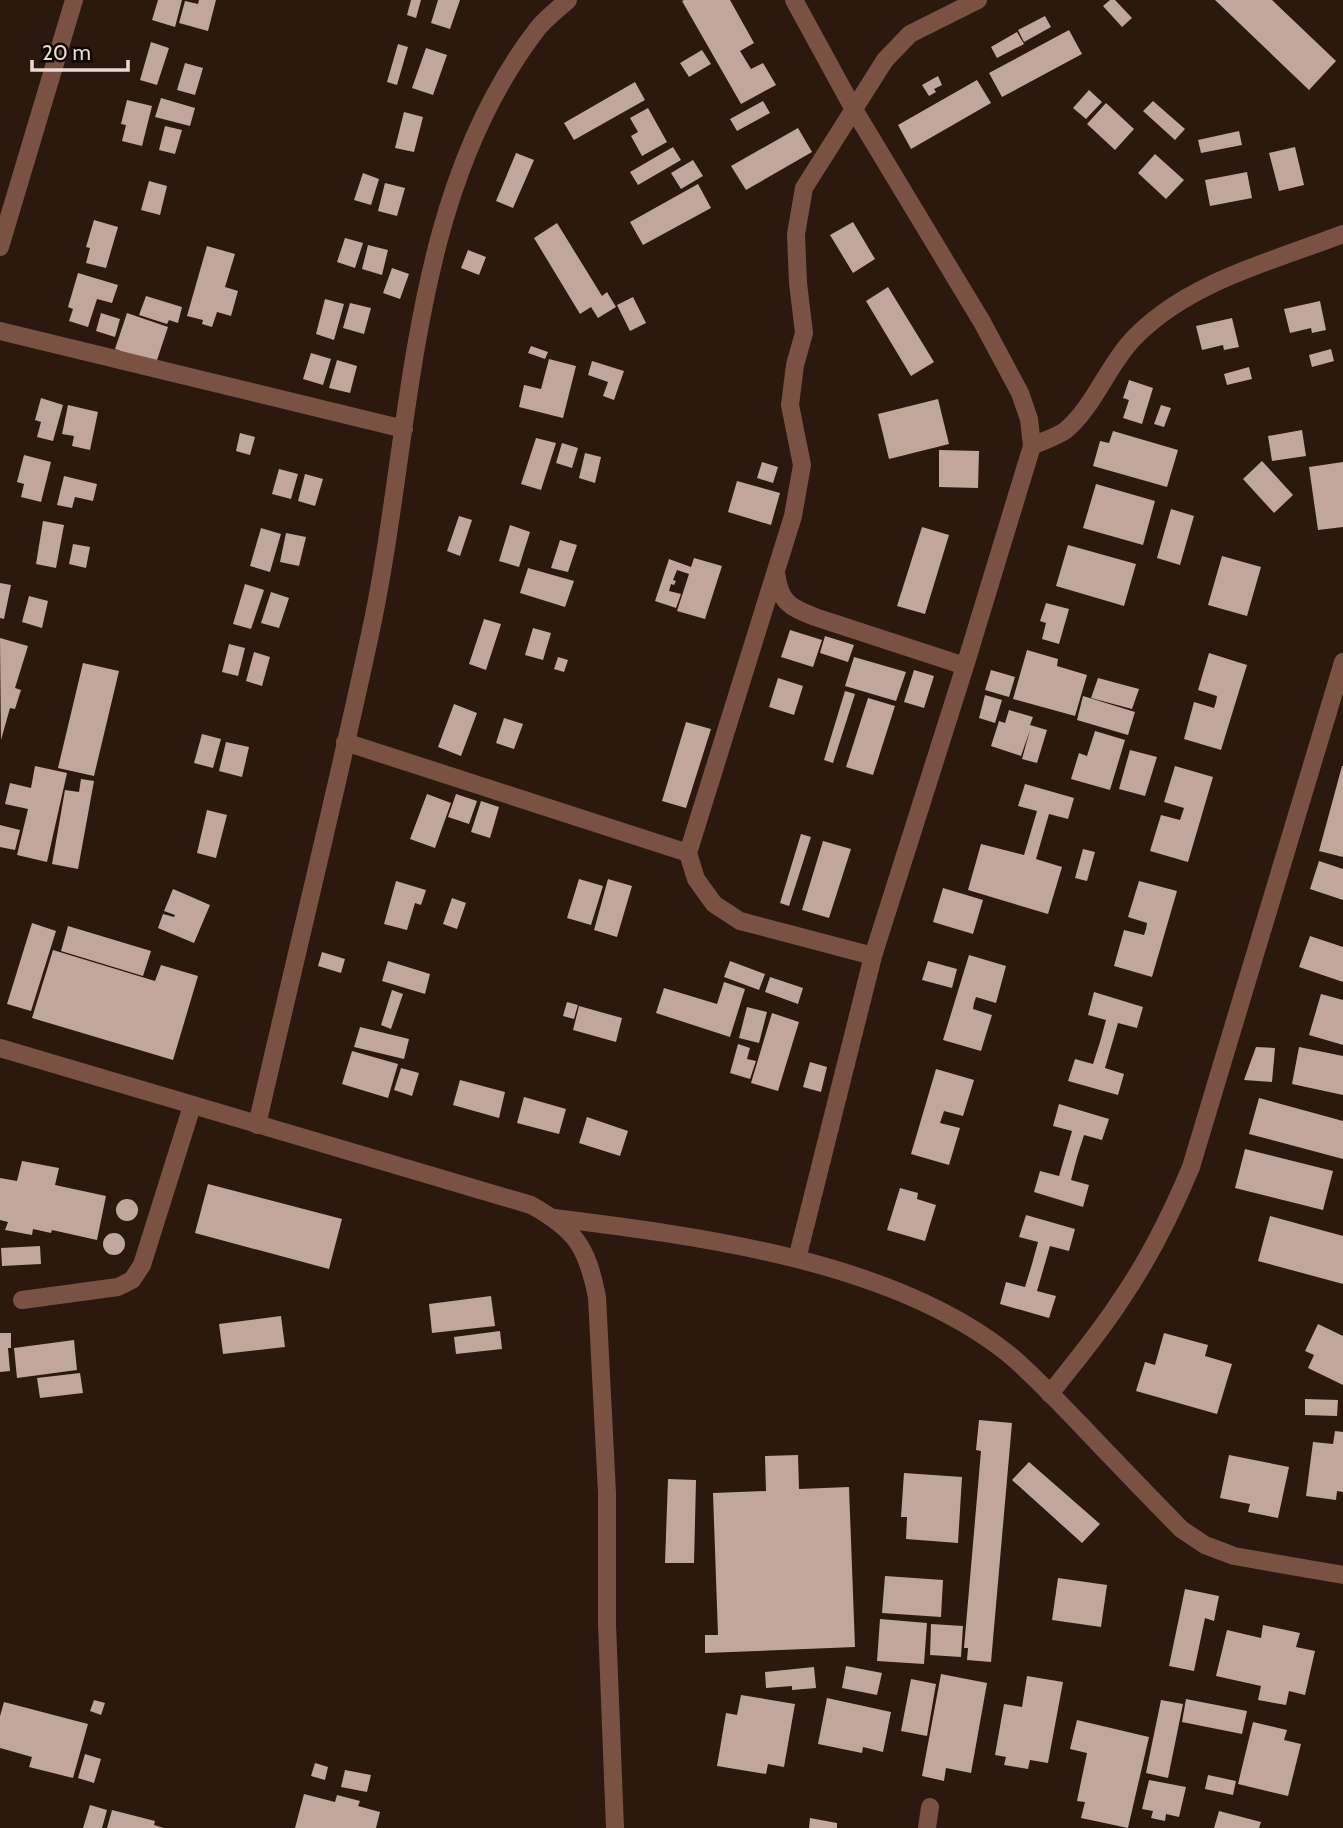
<svg xmlns="http://www.w3.org/2000/svg" width="1343" height="1828" font-family="Cabin,sans-serif">
<style>
.building{fill:#c1a79b}
.lines{fill:none;stroke-linecap:round;stroke-linejoin:round}
.minor{stroke:#795244;stroke-width:18}
.tertiary{stroke:#795244;stroke-width:18}
</style>
<rect width="100%" height="100%" fill="#2b180e"/>
<path class="building" d="M158,0H182L175,27L152,20Z
M199,0H216L208,31L179,23L185,1L198,4Z
M411,0H421L416,18L407,15Z
M438,0H460L450,29L431,23Z
M684,0H730L754,43L740,51L751,69L763,63L776,85L741,104L682,1Z
M1110,0H1115L1132,18L1122,27L1103,6Z
M1215,0H1272L1336,61L1309,90Z
M1045,16L1051,27L1024,42L1018,30Z
M1069,30L1082,54L1002,97L989,73Z
M1017,32L1024,44L997,58L991,47Z
M151,42L169,48L157,85L140,80Z
M398,44L408,47L397,85L387,82Z
M426,48L447,55L433,95L412,88Z
M702,50L711,64L689,77L680,63Z
M185,63L203,68L195,95L177,90Z
M938,76L942,85L934,89L936,92L929,96L922,85Z
M977,80L991,103L911,149L898,125Z
M635,82L645,100L574,140L564,123Z
M1089,90L1102,102L1086,119L1073,108Z
M161,98L195,108L190,126L155,117Z
M127,100L152,106L142,146L122,141L126,125L121,124Z
M763,101L770,113L737,131L730,119Z
M1153,101L1185,129L1175,140L1143,111Z
M1106,103L1134,129L1115,150L1087,124Z
M648,108L667,142L642,156L631,136L638,132L630,118Z
M404,112L423,117L414,152L395,148Z
M165,126L182,130L175,154L159,150Z
M798,128L812,152L746,190L731,166Z
M1239,131L1242,145L1201,153L1198,140Z
M673,147L681,160L638,185L630,172Z
M1295,147L1304,185L1279,191L1269,153Z
M516,153L534,160L513,208L496,201Z
M1155,154L1184,180L1166,199L1138,173Z
M693,160L703,176L681,189L671,173Z
M1247,172L1252,198L1210,206L1205,180Z
M363,173L379,179L371,205L354,200Z
M149,181L167,186L160,215L141,210Z
M385,183L405,188L397,216L378,211Z
M698,184L711,208L643,245L630,222Z
M94,220L118,227L106,268L86,263L90,248L86,247Z
M853,222L875,259L853,273L830,235Z
M557,223L602,296L607,292L616,307L598,318L591,307L580,314L534,238Z
M345,238L363,243L355,268L337,262Z
M368,245L388,250L382,275L362,269Z
M207,246L235,254L225,287L238,291L231,316L217,312L212,327L202,324L203,320L187,316Z
M468,250L486,257L479,275L461,268Z
M392,268L409,274L400,299L383,293Z
M78,273L118,285L112,303L97,299L88,327L69,321L73,309L68,307Z
M888,287L934,362L911,376L866,301Z
M146,296L182,307L178,323L169,320L167,324L139,315Z
M633,297L646,323L630,331L617,305Z
M325,299L344,304L334,340L316,334Z
M1320,301L1326,330L1312,333L1311,328L1290,333L1284,309Z
M350,303L371,308L364,334L343,328Z
M101,313L120,319L115,337L96,331Z
M127,313L168,327L156,363L115,349Z
M1232,318L1239,347L1224,350L1223,345L1202,350L1196,326Z
M531,346L548,352L545,359L528,353Z
M1331,349L1334,361L1312,367L1309,355Z
M311,353L331,359L323,385L303,379Z
M549,359L576,366L563,418L519,407L524,385L541,389Z
M337,360L357,366L350,393L329,388Z
M592,361L624,371L614,400L603,396L608,382L588,375Z
M1249,367L1252,379L1227,385L1224,374Z
M1129,380L1153,388L1142,424L1123,418L1129,400L1123,398Z
M41,398L63,405L53,441L37,437L41,422L35,420Z
M938,399L949,444L889,459L878,414Z
M68,405L98,412L90,450L72,446L74,436L62,434Z
M1161,405L1171,408L1164,427L1154,424Z
M1302,430L1306,456L1272,461L1268,436Z
M1113,431L1178,450L1167,487L1093,466L1100,441L1109,443Z
M240,433L255,437L250,455L236,451Z
M536,438L556,443L541,490L521,484Z
M562,443L578,448L572,468L556,463Z
M939,450L979,451L978,488L939,487Z
M585,453L601,457L595,483L579,478Z
M24,455L51,462L41,502L21,497L24,484L17,482Z
M1262,461L1293,495L1274,513L1243,479Z
M762,462L778,467L773,483L757,478Z
M1343,462V527L1318,530L1309,467Z
M279,469L298,474L291,499L272,494Z
M305,474L323,479L315,506L298,501Z
M64,476L97,484L93,501L75,497L72,508L57,505Z
M737,481L780,493L771,525L728,512Z
M1096,484L1155,501L1143,545L1083,528Z
M1171,509L1194,516L1180,565L1157,558Z
M459,516L472,520L460,556L447,551Z
M43,521L64,525L56,568L36,564Z
M510,525L530,532L519,567L499,561Z
M922,527L949,535L925,614L897,606Z
M261,528L281,534L270,572L250,566Z
M286,533L306,537L299,566L280,562Z
M560,540L577,545L568,572L551,568Z
M73,544L90,547L86,568L69,564Z
M1068,545L1136,564L1124,606L1056,586Z
M1222,556L1261,567L1247,616L1208,605Z
M694,558L722,566L705,619L677,611L689,574L677,570L673,580L676,581L674,585L671,584L669,591L681,594L676,608L655,601L669,559L691,567Z
M528,568L574,581L565,607L520,593Z
M0,583L11,585L4,619L0,618Z
M245,584L264,590L251,629L233,624Z
M271,592L289,598L279,628L261,623Z
M29,596L48,601L42,628L22,622Z
M1046,603L1069,609L1059,644L1042,639L1046,623L1040,621Z
M484,619L501,624L486,670L469,664Z
M533,628L551,633L543,660L525,655Z
M790,630L822,640L813,667L781,657Z
M825,636L854,645L848,662L820,653Z
M0,638L28,646L15,688L21,690L15,709L10,708L1,740Z
M229,644L245,648L238,676L222,672Z
M1027,650L1058,659L1057,666L1087,675L1075,716L1013,699Z
M254,652L270,657L262,686L246,681Z
M1209,653L1247,665L1221,750L1184,739L1194,702L1214,708L1216,702L1217,696L1198,690Z
M558,657L568,660L564,672L554,669Z
M854,657L906,672L896,701L845,686Z
M83,663L119,671L94,776L58,768Z
M914,670L934,676L924,708L904,702Z
M991,670L1015,677L1009,697L985,690Z
M778,678L803,686L794,715L769,707Z
M1098,678L1139,689L1132,709L1091,698Z
M845,691L855,694L833,763L824,760Z
M985,695L1002,700L995,723L979,718Z
M1083,696L1135,712L1128,735L1077,720Z
M868,698L895,706L873,775L846,767Z
M454,704L477,713L461,756L438,747Z
M1009,710L1033,717L1030,725L1047,730L1037,763L1022,759L1030,730L1021,756L991,746L999,721L1005,723Z
M504,718L523,724L514,749L496,743Z
M686,722L711,729L686,808L662,801Z
M1095,731L1125,740L1110,790L1071,779L1079,753L1087,756Z
M202,734L221,739L213,768L194,763Z
M226,742L249,747L242,777L219,771Z
M1130,750L1157,757L1145,796L1119,789Z
M35,766L67,773L47,862L17,855L28,809L5,804L10,783L31,788Z
M1175,766L1213,777L1188,862L1150,851L1161,815L1180,820L1184,808L1164,802Z
M1342,766H1343V857L1319,851Z
M81,779L94,781L78,869L52,864L65,790L79,792Z
M1025,784L1074,798L1068,819L1049,814L1036,859L1062,867L1048,914L968,890L981,844L1024,855L1037,811L1018,806Z
M427,794L451,803L435,848L410,839Z
M456,794L477,801L469,824L448,817Z
M481,801L499,807L490,838L471,832Z
M207,810L227,815L216,858L197,853Z
M0,825L20,830L15,850L0,847Z
M801,834L811,837L789,906L780,903Z
M823,841L851,849L829,918L802,910Z
M1083,849L1095,852L1087,881L1075,878Z
M1319,861L1343,869V900L1310,889Z
M579,879L603,886L591,925L567,918Z
M608,879L632,886L617,937L594,930Z
M396,881L426,890L421,905L415,903L407,930L384,924Z
M1139,881L1177,891L1152,977L1114,966L1124,930L1144,935L1146,929L1147,923L1128,917Z
M943,888L983,900L973,934L933,922Z
M173,889L210,905L194,943L158,928L163,914L174,917L175,915L164,911Z
M452,898L466,903L457,929L443,924Z
M32,923L56,931L31,1011L7,1004Z
M68,926L151,951L143,976L61,951Z
M1310,936L1343,947V982L1299,967Z
M53,950L155,981L161,965L198,976L173,1060L32,1018Z
M322,952L345,959L341,973L318,966Z
M969,955L1006,966L996,1003L976,997L974,1003L973,1009L992,1015L981,1051L943,1040Z
M388,961L430,974L425,994L382,981Z
M730,961L765,974L759,990L724,977Z
M928,961L957,969L952,988L922,980Z
M770,977L803,988L798,1004L765,992Z
M724,982L745,989L730,1037L656,1013L664,988L717,1004Z
M392,990L403,994L391,1029L381,1025Z
M1094,992L1143,1007L1137,1028L1118,1023L1105,1068L1124,1074L1118,1095L1068,1081L1075,1059L1093,1064L1100,1042L1106,1020L1088,1015Z
M1321,994L1343,1000V1045L1309,1035Z
M567,1002L578,1005L574,1019L563,1016Z
M579,1006L622,1018L616,1042L573,1030Z
M747,1007L767,1012L759,1043L739,1038Z
M772,1013L799,1022L778,1091L751,1083Z
M360,1027L409,1039L404,1059L354,1047Z
M738,1044L750,1048L747,1059L756,1061L750,1079L730,1073Z
M1256,1047L1275,1048L1272,1082L1244,1080Z
M1299,1047L1343,1056V1095L1292,1084Z
M352,1051L398,1064L388,1098L342,1084Z
M810,1062L827,1067L821,1092L803,1087Z
M401,1068L419,1073L412,1096L394,1090Z
M936,1069L974,1080L963,1116L944,1111L940,1123L960,1128L949,1165L911,1154Z
M460,1080L505,1092L499,1118L453,1105Z
M524,1097L566,1109L559,1134L517,1123Z
M1259,1098L1343,1121V1159L1249,1134Z
M1059,1104L1109,1119L1102,1140L1084,1135L1077,1157L1071,1180L1089,1185L1083,1207L1034,1192L1040,1171L1059,1176L1072,1131L1053,1126Z
M587,1117L628,1131L620,1156L579,1143Z
M1245,1149L1333,1171L1323,1210L1235,1188Z
M22,1161L59,1168L55,1185L106,1196L97,1240L52,1230L51,1233L33,1229L32,1235L5,1230L8,1222L0,1220V1178L17,1181Z
M208,1184L342,1219L329,1269L195,1233Z
M900,1188L918,1193L917,1199L936,1205L925,1241L887,1230Z
M116 1210a11 11 0 1 1 22 0a11 11 0 1 1-22 0Z
M1026,1215L1075,1229L1069,1251L1050,1246L1037,1291L1056,1296L1049,1318L1000,1304L1006,1282L1025,1287L1032,1264L1038,1242L1019,1237Z
M1270,1216L1343,1236V1284L1258,1261Z
M103 1244a11 11 0 1 1 22 0a11 11 0 1 1-22 0Z
M40,1246L41,1264L2,1266L1,1248Z
M491,1296L495,1326L432,1333L429,1304Z
M281,1316L285,1347L223,1354L219,1324Z
M1318,1324L1343,1336V1385L1308,1368L1314,1355L1305,1351Z
M500,1331L502,1349L456,1354L454,1337Z
M0,1333H11V1348H8L10,1371L0,1372Z
M1164,1333L1208,1345L1205,1356L1232,1364L1217,1414L1136,1391L1145,1362L1155,1365Z
M74,1340L77,1370L17,1378L14,1348Z
M80,1373L83,1393L40,1398L37,1378Z
M1305,1399L1338,1400L1337,1416L1305,1415Z
M979,1420L1012,1423L991,1662L967,1660L968,1648H964L981,1451L976,1450Z
M1335,1431L1343,1432V1492L1337,1491L1336,1500L1306,1496L1313,1442L1333,1444Z
M798,1455L799,1489L849,1487L855,1647L705,1653V1635H718L713,1493L766,1491L765,1456Z
M1229,1455L1289,1467L1278,1518L1248,1512L1250,1504L1220,1498Z
M1029,1462L1100,1524L1082,1543L1012,1480Z
M904,1473L962,1477L958,1543L906,1539L907,1517H901Z
M668,1479L696,1480L694,1563H665Z
M885,1576L943,1580L941,1617L882,1613Z
M1058,1578L1107,1585L1101,1627L1052,1620Z
M1185,1589L1219,1596L1214,1621L1205,1618L1194,1671L1169,1666Z
M880,1619L927,1623L924,1664L877,1661Z
M931,1624L963,1626L961,1657L930,1655Z
M1263,1625L1300,1633L1296,1647L1315,1651L1305,1695L1289,1691L1286,1705L1258,1700L1261,1686L1216,1676L1227,1630L1261,1638Z
M846,1666L882,1673L877,1695L842,1688Z
M814,1667L816,1688L792,1690V1686L766,1688L765,1672Z
M941,1674L987,1683L971,1773L946,1768L944,1781L922,1776Z
M1027,1676L1063,1682L1048,1763L1030,1760L1028,1769L1004,1765L1006,1757L995,1755L1004,1704L1022,1707Z
M911,1679L936,1684L927,1736L901,1731Z
M741,1695L795,1704L784,1767L768,1764L766,1774L717,1766L726,1713L737,1715Z
M827,1698L891,1712L883,1752L863,1747L862,1753L818,1744Z
M1186,1699L1247,1711L1242,1734L1182,1722Z
M94,1700L105,1703L101,1715L90,1711Z
M1161,1700L1183,1704L1168,1778L1146,1773Z
M4,1702L88,1724L73,1778L29,1767L32,1757L0,1748V1716Z
M1077,1720L1149,1737L1128,1828L1081,1818L1085,1802L1077,1801L1087,1753L1070,1749Z
M1253,1722L1287,1730L1284,1740L1301,1744L1288,1796L1238,1784Z
M85,1754L101,1759L94,1783L78,1778Z
M315,1763L328,1767L325,1780L311,1776Z
M345,1770L371,1775L367,1792L341,1787Z
M1208,1775L1236,1781L1233,1795L1205,1789Z
M1149,1780L1186,1787L1179,1817L1166,1814L1165,1821L1151,1818L1153,1811L1142,1809Z
M304,1794L335,1802L337,1795L360,1801L358,1806L380,1812L376,1828H295Z
M90,1805L107,1810L102,1828H83Z
M112,1810L155,1821L154,1825L164,1828H107Z
M1219,1811L1261,1822L1259,1828H1214Z
M810,1818L837,1823V1828H809Z"/>
<g class="lines">
<path class="minor" d="M794,0L853,108L982,322L1020,393L1029,419L1032,446L965,666L873,956L797,1259
M0,331L404,429
M1032,446C1042,441 1057,437 1066,430C1094,407 1109,362 1137,335C1191,281 1273,261 1343,234
M776,573C780,602 789,607 815,617L965,666
M345,742L688,853
M873,956L740,921L714,904L696,879L688,853L793,516L802,465L790,405L795,365L804,333L798,283L796,234L804,188L885,60L910,34L978,0
M257,1125C294,963 334,802 369,639C414,436 405,200 538,28C546,18 558,9 568,0
M554,1218C698,1236 889,1260 1006,1352C1032,1373 1055,1399 1078,1422C1112,1458 1147,1494 1181,1529L1205,1545L1234,1556L1343,1575
M22,1300L118,1287L132,1280L142,1265L192,1106
M1050,1394C1073,1364 1098,1335 1118,1304C1148,1261 1171,1215 1191,1167L1343,662
M927,1828L930,1807"/>
<path class="tertiary" d="M0,247L74,0
M0,1048L531,1205C576,1230 587,1247 597,1297L607,1493V1624L615,1828"/>
</g>
<path d="M32 60v10h96v-10" fill="none" stroke="#eadcd5" stroke-width="3.5"/>
<text x="42" y="60" font-size="21" fill="#eadcd5" stroke="#0d0603" stroke-width="5" paint-order="stroke">20 m</text>
</svg>
